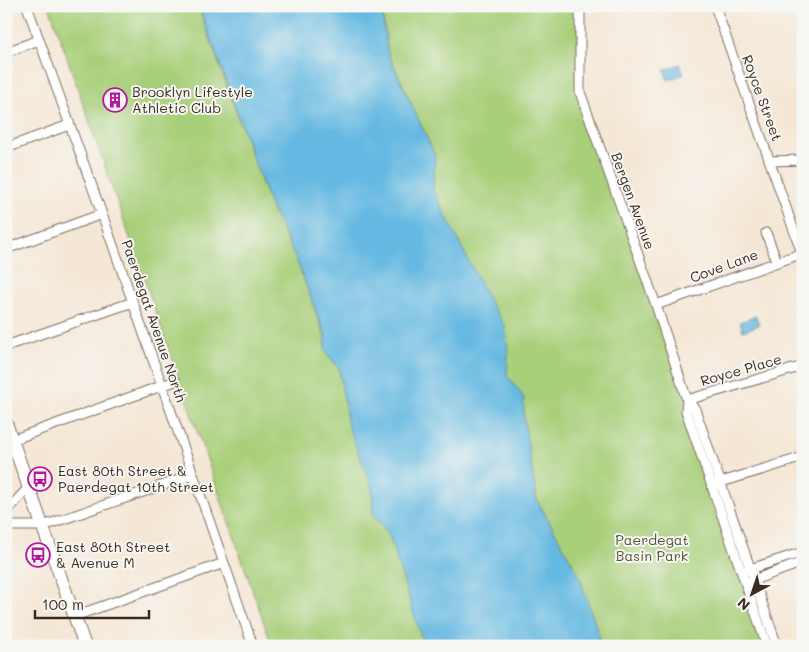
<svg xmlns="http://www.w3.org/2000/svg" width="809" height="652" font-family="Mali,sans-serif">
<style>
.green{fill:#a8cf79;stroke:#727c4c}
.water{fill:#66b9e2;stroke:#507280}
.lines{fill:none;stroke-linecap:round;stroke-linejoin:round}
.street-casing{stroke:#7c6c5e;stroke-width:11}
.secondary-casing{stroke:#7c6c5e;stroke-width:14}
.street{stroke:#fff;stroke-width:9}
.secondary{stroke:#fff;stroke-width:12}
.labels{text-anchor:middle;stroke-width:4;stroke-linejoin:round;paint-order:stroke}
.poi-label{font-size:14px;fill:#3b2a1e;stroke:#f6f6f2;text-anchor:start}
.street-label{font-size:14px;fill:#3b2a1e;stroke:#f6f6f2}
.park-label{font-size:14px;fill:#565335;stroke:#f6f6f2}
</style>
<rect width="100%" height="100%" fill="#f6f6f2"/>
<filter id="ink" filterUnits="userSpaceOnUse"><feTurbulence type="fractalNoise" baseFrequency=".02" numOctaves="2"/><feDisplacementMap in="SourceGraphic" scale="10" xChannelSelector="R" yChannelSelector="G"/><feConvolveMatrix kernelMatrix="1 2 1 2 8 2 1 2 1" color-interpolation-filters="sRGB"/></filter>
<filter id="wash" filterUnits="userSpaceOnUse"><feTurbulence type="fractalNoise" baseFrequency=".0096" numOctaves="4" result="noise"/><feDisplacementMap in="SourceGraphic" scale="20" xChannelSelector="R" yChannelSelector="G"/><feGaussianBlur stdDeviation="1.12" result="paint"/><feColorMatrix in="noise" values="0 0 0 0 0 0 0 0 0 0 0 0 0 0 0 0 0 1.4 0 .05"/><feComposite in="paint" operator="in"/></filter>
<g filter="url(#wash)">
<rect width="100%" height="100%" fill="#f5e7d6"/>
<path class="green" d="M49,6H198L270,205L298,263L334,362L339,368L341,381L433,646H272Z
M381,6H578L580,92L777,646H595L557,536L537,500L530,459L442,210L433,190V183L406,91L388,54Z"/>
<path class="water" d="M199,6H381L388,54L435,155L433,190L488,299L505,326L508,351L507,375L524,398V420L537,500L578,573L599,635V646H424L389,535L373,515L372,487L348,426L339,368L325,351L326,337L294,254L270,205Z
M680,64L684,74L668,80L664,70Z
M756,316L759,325L743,331L740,322Z"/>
</g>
<g filter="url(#ink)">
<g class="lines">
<g class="street-casing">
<path id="street" d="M27,6L102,214L253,646
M580,6V92L656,305L687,400L695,409L777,646
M715,6L803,256
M6,52L39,40
M6,148L69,125
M770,161L803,160
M766,233L777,262
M6,249L102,214
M656,305L803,253
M6,346L133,302
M687,400L686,411L767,646
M687,400L803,366
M12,440L175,381
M715,484L803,457
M6,512L29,487
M6,526H43L193,475
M744,571L803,552
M748,582L803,562
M75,616L224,563"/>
</g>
<g class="secondary-casing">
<path id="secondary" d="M6,423L85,646"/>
</g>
<use href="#street" class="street"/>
<use href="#secondary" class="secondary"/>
</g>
</g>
<defs>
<g id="building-ring" transform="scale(1.25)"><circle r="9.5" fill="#f6f6f2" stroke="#b5179e" stroke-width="1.5"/><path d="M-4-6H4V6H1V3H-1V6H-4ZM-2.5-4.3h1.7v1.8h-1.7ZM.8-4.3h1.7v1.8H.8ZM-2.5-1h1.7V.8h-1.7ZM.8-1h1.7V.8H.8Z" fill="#b5179e"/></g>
<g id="bus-ring" transform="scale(1.25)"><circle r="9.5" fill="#f6f6f2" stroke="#b5179e" stroke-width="1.5"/><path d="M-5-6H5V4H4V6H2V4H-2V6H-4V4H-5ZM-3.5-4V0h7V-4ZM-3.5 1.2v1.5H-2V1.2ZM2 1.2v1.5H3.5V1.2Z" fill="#b5179e"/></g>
</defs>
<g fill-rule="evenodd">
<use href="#building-ring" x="115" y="100"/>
<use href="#bus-ring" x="40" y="479"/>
<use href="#bus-ring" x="38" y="555"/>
</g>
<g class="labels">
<g class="poi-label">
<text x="132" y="97">Brooklyn Lifestyle<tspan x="132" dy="16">Athletic Club</tspan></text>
<text x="58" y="476">East 80th Street &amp;<tspan x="58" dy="16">Paerdegat 10th Street</tspan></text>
<text x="56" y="552">East 80th Street<tspan x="56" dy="16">&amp; Avenue M</tspan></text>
</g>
<g class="street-label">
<text transform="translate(762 98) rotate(70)" y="5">Royce Street</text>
<text transform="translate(633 201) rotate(70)" y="5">Bergen Avenue</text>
<text transform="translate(724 266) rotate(-20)" y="5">Cove Lane</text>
<text transform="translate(154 321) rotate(71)" y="5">Paerdegat Avenue North</text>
<text transform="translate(741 370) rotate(-16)" y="5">Royce Place</text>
</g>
<g class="park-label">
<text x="652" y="545">Paerdegat<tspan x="652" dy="16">Basin Park</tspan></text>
</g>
</g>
<rect width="809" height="652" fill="none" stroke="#f6f6f2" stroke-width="25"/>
<g transform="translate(752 594) rotate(220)" stroke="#f6f6f2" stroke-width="4" paint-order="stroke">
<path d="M0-4L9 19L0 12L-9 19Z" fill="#3b2a1e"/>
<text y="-8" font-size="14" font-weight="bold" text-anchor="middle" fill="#3b2a1e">N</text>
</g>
<path d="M35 610v8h114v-8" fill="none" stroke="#3b2a1e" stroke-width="2.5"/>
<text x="42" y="610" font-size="15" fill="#3b2a1e" stroke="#f6f6f2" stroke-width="4" paint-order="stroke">100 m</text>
</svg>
